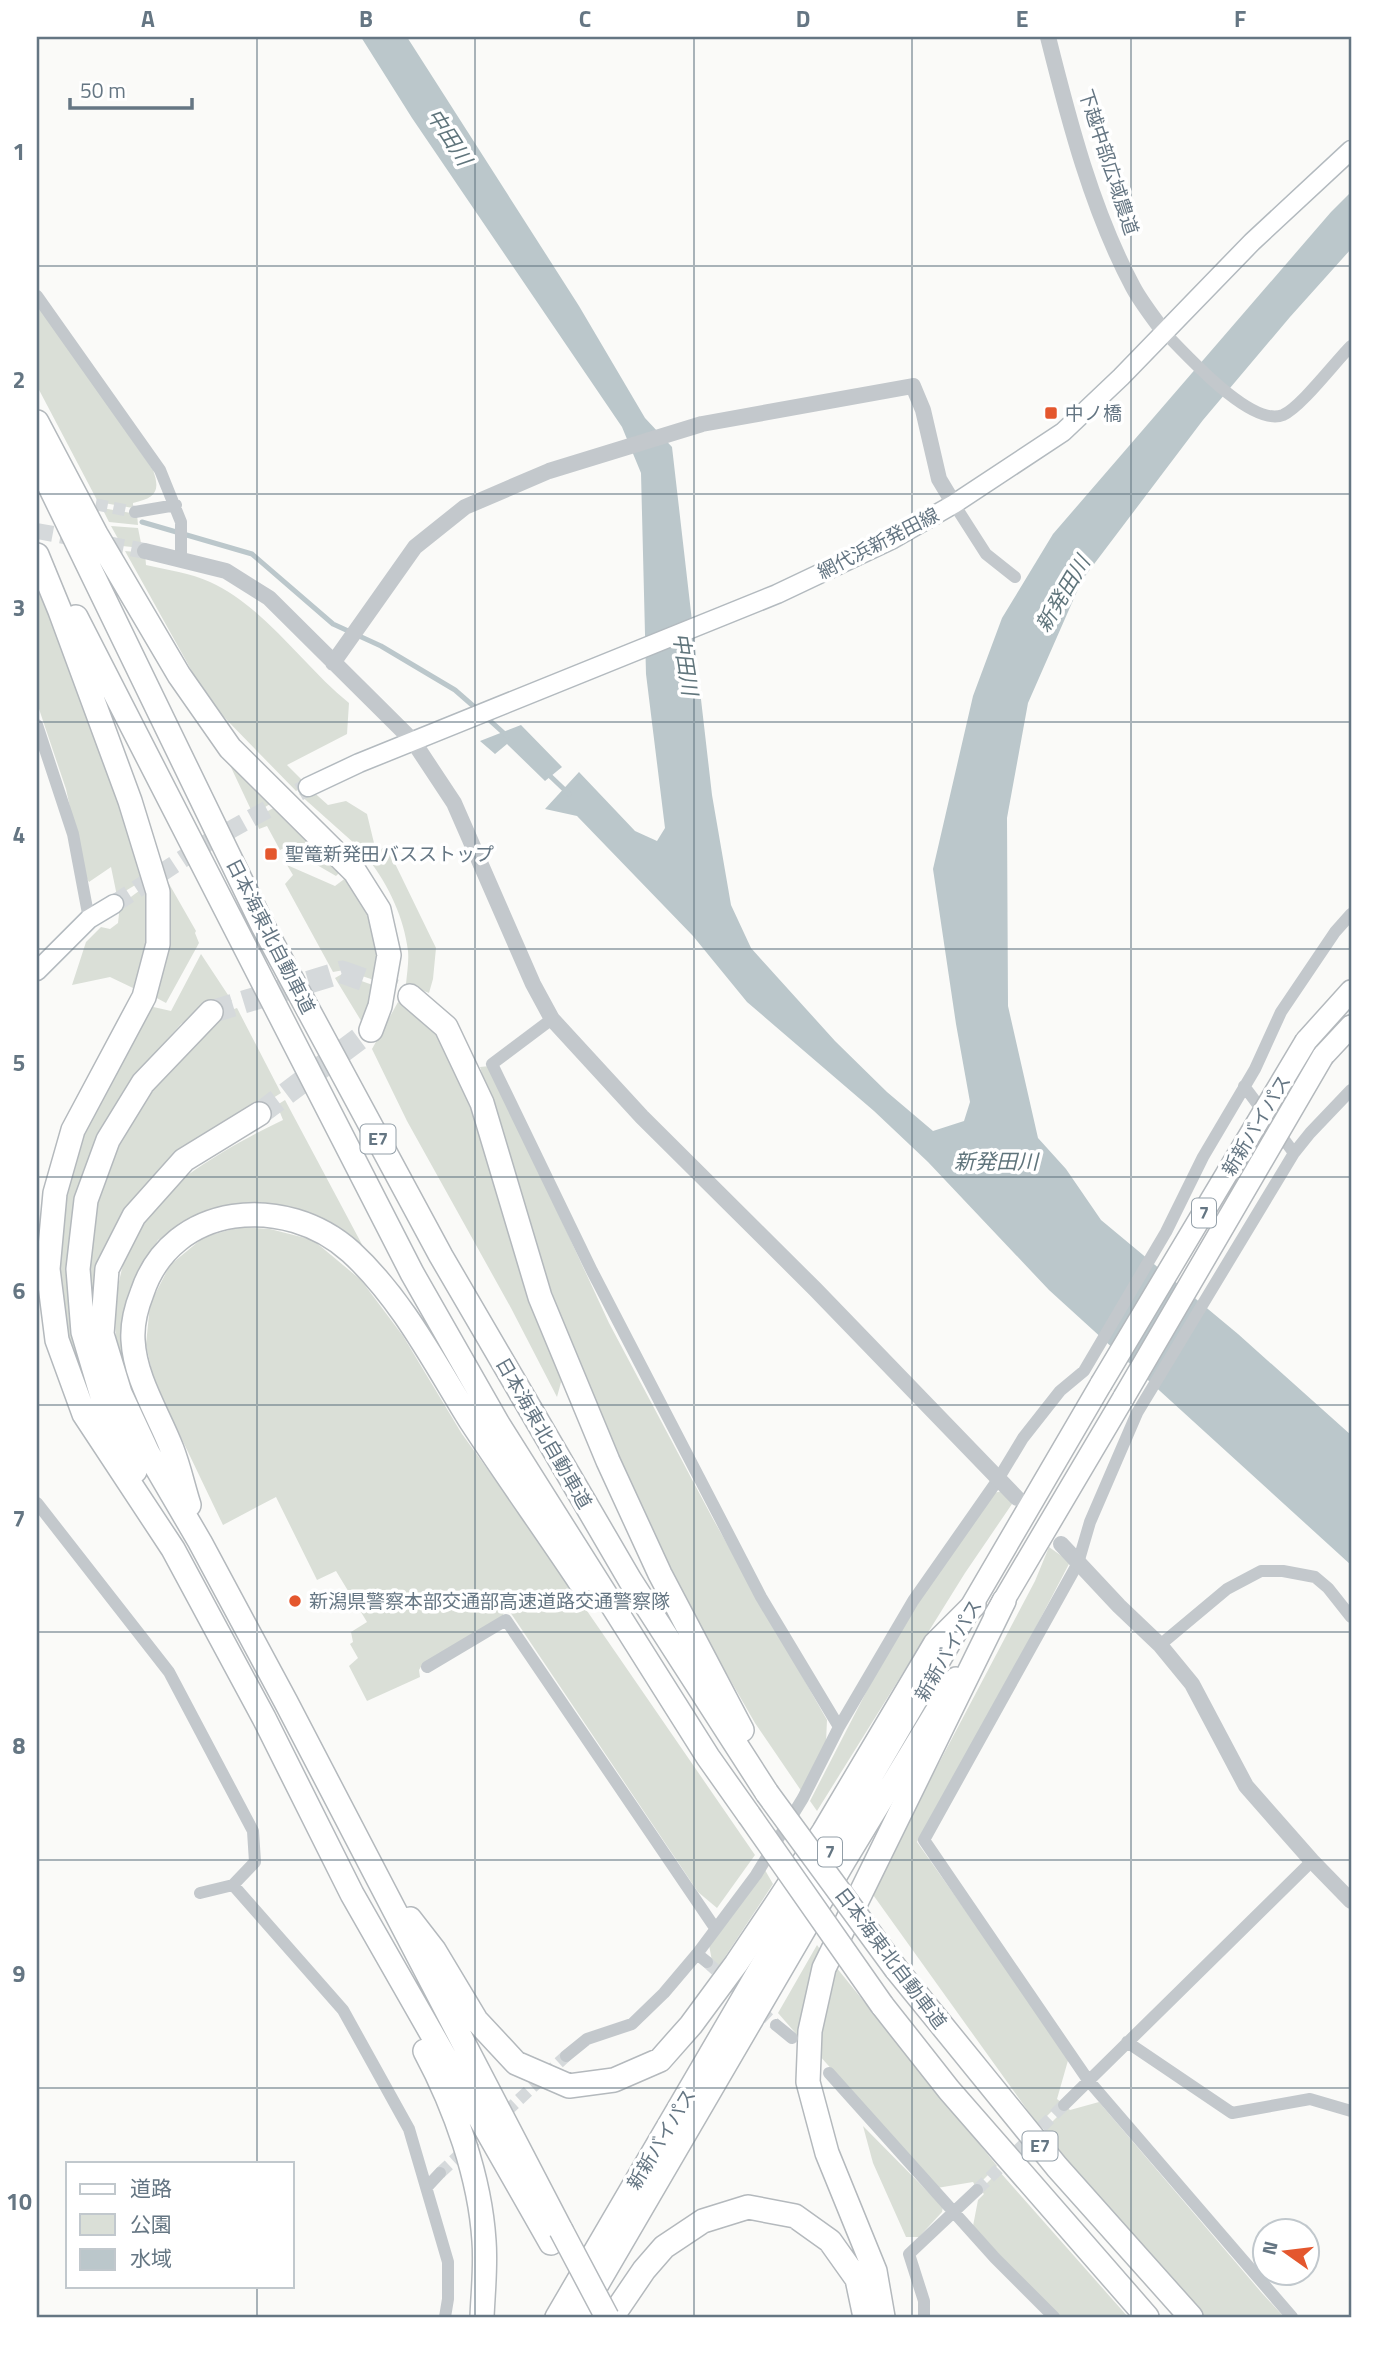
<svg xmlns="http://www.w3.org/2000/svg" width="1388" height="2354" font-family="'Titillium Web','Noto Sans JP',sans-serif">
<style>
.green{fill:#dadfd7}
.water{fill:#bbc7cb}
.lines{fill:none;stroke-linecap:round;stroke-linejoin:round}
.stream{stroke:#bbc7cb;stroke-width:5}
.minor-tunnel{stroke:#d5d9db;stroke-width:12;stroke-dasharray:12 6;stroke-linecap:butt}
.tertiary-tunnel{stroke:#d5d9db;stroke-width:16;stroke-dasharray:16 8;stroke-linecap:butt}
.secondary-tunnel{stroke:#d5d9db;stroke-width:18;stroke-dasharray:18 9;stroke-linecap:butt}
.motorway-tunnel{stroke:#d5d9db;stroke-width:23;stroke-dasharray:23 11;stroke-linecap:butt}
.secondary-casing{stroke:#b3babf;stroke-width:21}
.trunk-casing{stroke:#b4b9bd;stroke-width:24}
.motorway-casing{stroke:#b4b9bd;stroke-width:26}
.minor{stroke:#c3c8cc;stroke-width:12}
.tertiary{stroke:#c3c8cc;stroke-width:16}
.secondary{stroke:#fff;stroke-width:18}
.trunk{stroke:#fff;stroke-width:21}
.motorway{stroke:#fff;stroke-width:23}
.trunk-bridge-casing{stroke:#b4b9bd;stroke-width:24;stroke-linecap:butt}
.motorway-bridge-casing{stroke:#b4b9bd;stroke-width:26;stroke-linecap:butt}
.trunk-bridge{stroke:#fff;stroke-width:21}
.motorway-bridge{stroke:#fff;stroke-width:23}
.grid{fill:none;stroke:#657683;stroke-width:2;stroke-opacity:0.55}
.poi-dot{fill:#e4572e;stroke:#fff;stroke-width:2.5}
.labels{text-anchor:middle;stroke-width:7;stroke-linejoin:round;paint-order:stroke}
.shield{fill:#fff;stroke:#939fa8;stroke-width:2}
.shield-label{font-size:18px;font-weight:bold;fill:#657683}
.street-label{font-size:19px;fill:#657683;stroke:#fff}
.poi-label{font-size:19px;fill:#657683;stroke:#fff;text-anchor:start}
.water-label{font-size:21px;font-style:italic;fill:#60757c;stroke:#fff}
.neatline{fill:none;stroke:#657683;stroke-width:2.5}
.grid-label{font-size:23px;text-anchor:middle;font-weight:bold;fill:#657683}
</style>
<rect width="100%" height="100%" fill="#fafaf8"/>
<path class="green" d="M37,303L153,470C161,492 155,498 133,503V508L98,502L37,386Z
M102,508L137,514L138,525L109,522Z
M111,526L138,528L142,548L122,546Z
M125,551L145,553L146,565C167,570 191,573 210,582C265,607 302,665 349,703L347,734L287,765L307,785L296,791L219,712L194,675Z
M37,580L147,878L117,896L111,867L89,882L85,876L66,789L37,703Z
M220,744L277,800L253,814Z
M309,788L328,805L346,801L367,814L374,843L364,852L299,794Z
M279,805L345,867L336,876L286,847L280,850L267,826L259,829L255,818Z
M386,845L436,948L433,979L429,993L406,984C407,973 409,961 408,951C404,918 389,886 369,860Z
M287,865L335,886L351,874L374,911L380,982L344,970L333,972L285,884L293,875Z
M168,882L196,931L195,933L199,943L166,1003L153,996C171,954 172,927 168,882Z
M147,885C151,919 148,956 133,988L110,977L72,985L86,942L101,927L110,929L118,923L120,905Z
M201,954L232,1001L218,1007L214,1003L181,1024L132,1079L69,1297L73,1339L86,1382L128,1470L79,1378L64,1324L57,1254L69,1169L93,1107L149,1006L171,1011Z
M342,974L381,988L363,1024L335,978Z
M398,1002L436,1035L490,1142L563,1375L557,1397L511,1308L407,1121L372,1049Z
M237,1008L281,1093L170,1163L107,1250L112,1396C105,1365 92,1329 89,1298C77,1187 134,1087 219,1021L217,1015Z
M490,1066L609,1323L713,1519L827,1720L826,1743L802,1792L755,1723L698,1624L644,1519L565,1329L537,1251L480,1067Z
M285,1100L366,1252L300,1211L259,1202L235,1206L173,1230L158,1240L133,1285L124,1325L164,1456C147,1421 120,1378 116,1338C112,1295 123,1247 148,1212C175,1176 243,1139 283,1120L277,1105Z
M240,1227L270,1229L313,1240L361,1280L403,1336L462,1434L530,1528L755,1855L717,1908L698,1892L510,1612L505,1610L502,1617L422,1665L419,1670L420,1677L367,1701L349,1666L358,1658L350,1644L353,1642L351,1632L367,1622L336,1571L317,1580L276,1497L223,1525L154,1381L146,1345L150,1304L170,1265L204,1237Z
M1003,1491L1012,1504L965,1573L817,1811L810,1801L893,1640L993,1493Z
M1049,1547L1070,1562L1014,1669L917,1842L1069,2057L1057,2099L1061,2102L1038,2125L871,1892L1035,1581Z
M765,1870L773,1884L719,1966L712,1961L709,1945Z
M817,1945L822,1952L799,2037L778,2013Z
M836,1967L997,2166L976,2187L973,2182L937,2188L819,2055C815,2031 827,1989 836,1967Z
M1099,2102L1261,2292L1284,2317H1205L1079,2175L1044,2130L1067,2107L1070,2110Z
M863,2126L943,2207L942,2212L919,2237H906L873,2163Z
M999,2171L1128,2317H1057L973,2226L978,2200L984,2194L980,2190Z"/>
<path class="water" d="M361,37H407L579,306L645,418L672,447L712,795L731,905L751,948L835,1041L887,1092L933,1131L964,1121L970,1102L956,1024L933,869L973,696L1002,618L1053,534L1331,212L1351,192V249L1290,317L1203,420L1082,580L1028,703L1007,818L1008,1006L1038,1138L1066,1169L1101,1220L1238,1334L1351,1435V1565L1049,1290L928,1162L874,1111L747,1002L693,936L577,816L545,809L579,772L635,831L657,841L665,828L646,674L641,473L622,427L412,118Z
M521,725L562,767L545,781L507,744L495,754L480,741Z"/>
<g class="lines">
<path class="stream" d="M142,522L252,554L333,624L381,646L455,690L479,711
M486,717L507,736
M548,774L569,794"/>
<path class="minor-tunnel" d="M78,501L135,512
M707,1962L776,2025
M440,2173L566,2056
M977,2190L1064,2105"/>
<path class="tertiary-tunnel" d="M37,531L145,551"/>
<path class="secondary-tunnel" d="M114,904L210,841L308,787"/>
<path class="motorway-tunnel" d="M211,1012L342,972L410,996
M259,1114L371,1030"/>
<g class="secondary-casing">
<path id="secondary" d="M308,787L359,763L777,594L893,539L954,504L1063,432L1121,377L1252,242L1351,150
M37,971L89,919L114,904"/>
</g>
<g class="trunk-casing">
<path id="trunk" d="M1306,1041L1351,991
M1323,1056L1351,1026
M995,1615L1124,1397
M556,2317L1101,1384
M579,2317L845,1861L956,1678"/>
</g>
<g class="motorway-casing">
<path id="motorway" d="M37,422L96,534L179,675L230,748L355,872L379,910L389,955L380,1006L371,1030
M37,460L263,926L441,1256L630,1580L767,1793
M37,555L60,611L130,801L158,892V944L144,997L73,1130L55,1193L48,1269L57,1340L84,1414L173,1549L264,1718L352,1894L551,2243
M76,617L412,1273L498,1424L708,1757L749,1815
M410,996L446,1027L482,1103L540,1297L608,1461L660,1574L742,1730
M259,1114L184,1160L134,1216L107,1269L102,1334L120,1393L148,1453L200,1542L286,1702L561,2230
M135,1471L104,1403L83,1332L78,1269L86,1200L108,1140L143,1083L211,1012
M189,1505C183,1486 179,1467 172,1449C158,1413 135,1379 133,1340C132,1323 136,1308 142,1293C172,1202 286,1193 351,1252C402,1299 434,1362 470,1420C506,1475 544,1528 580,1582
M410,1919L434,1950L476,2020L516,2063L569,2086L614,2080L660,2060L691,2025L736,1964L777,1903L824,1831L935,1644L974,1605
M896,1969L1057,2167L1191,2317
M882,2005L949,2090L1147,2317
M425,2051C455,2107 480,2177 484,2241C486,2266 483,2292 482,2317
M612,2317L644,2270L664,2247L703,2221L748,2207L795,2216L830,2241L857,2279L865,2317
M883,2317L875,2271L827,2153L808,2082L810,2031L824,1968L1004,1601"/>
</g>
<path class="minor" d="M37,296L160,470L181,522V560
M1163,331C1185,353 1251,428 1283,415C1301,407 1335,362 1351,346
M954,504L986,554L1015,577
M135,512L176,505
M37,725L73,834L89,919
M552,1019L492,1064L592,1271L761,1597L839,1727
M1244,1086L1294,1153
M37,1503L169,1672L253,1831L255,1862L233,1885L200,1893
M1160,1645L1227,1589L1261,1571H1283L1315,1577L1328,1588L1351,1617
M427,1667L506,1620L715,1928
M233,1885L343,2010L409,2129L448,2262V2299L445,2317
M707,1962L697,1954L756,1875L803,1798L839,1727L913,1601L997,1481L1023,1438L1060,1391L1084,1371L1166,1232L1203,1157L1255,1069L1281,1012L1335,932L1351,914
M776,2025L792,2038
M1127,2042L1232,2113L1310,2099L1351,2111
M566,2056L587,2039L632,2024L664,1993L697,1954
M829,2073L995,2258L1054,2317
M1064,2105L1312,1861
M427,2187L440,2173
M924,2317V2301L909,2254L977,2190
M1292,2317L1088,2080L924,1840L1078,1563L1090,1522L1137,1413L1294,1153L1310,1133L1351,1090"/>
<path class="tertiary" d="M1048,37C1069,121 1092,210 1133,287C1141,302 1153,317 1163,331
M145,551L226,571L269,598L413,741L454,803L533,984L552,1019L642,1117L815,1289L1017,1498
M333,663L415,547L465,507L549,471L702,424L913,386L923,410L939,479L954,504
M1061,1544L1119,1606L1160,1645L1192,1684L1246,1786L1312,1861L1351,1901"/>
<use href="#secondary" class="secondary"/>
<use href="#trunk" class="trunk"/>
<use href="#motorway" class="motorway"/>
<g class="trunk-bridge-casing">
<path id="trunk-bridge" d="M1101,1384L1306,1041
M1124,1397L1323,1056"/>
</g>
<g class="motorway-bridge-casing">
<path id="motorway-bridge" d="M767,1793L896,1969
M749,1815L882,2005
M561,2230L607,2317"/>
</g>
<use href="#trunk-bridge" class="trunk-bridge"/>
<use href="#motorway-bridge" class="motorway-bridge"/>
</g>
<path class="grid" d="M257,37V2163M475,37V2317M694,37V2317M912,37V2317M1131,37V2317M37,266H1351M37,494H1351M37,722H1351M37,949H1351M37,1177H1351M37,1405H1351M37,1632H1351M37,1860H1351M37,2088H1351M257,2286V2317"/>
<g class="poi-dot">
<rect x="1044" y="406" width="14" height="14" rx="3.5"/>
<rect x="264" y="847" width="14" height="14" rx="3.5"/>
<circle cx="295" cy="1601" r="7"/>
</g>
<g class="labels">
<g class="shield">
<rect x="360.5" y="1124.5" width="35" height="29" rx="5"/>
<rect x="1192" y="1198.5" width="24" height="29" rx="5"/>
<rect x="818" y="1837.5" width="24" height="29" rx="5"/>
<rect x="1022.5" y="2131.5" width="35" height="29" rx="5"/>
</g>
<g class="shield-label">
<text x="378" y="1145">E7</text>
<text x="1204" y="1219">7</text>
<text x="830" y="1858">7</text>
<text x="1040" y="2152">E7</text>
</g>
<g class="street-label">
<text transform="translate(1109 162) rotate(72)" y="7">下越中部広域農道</text>
<text transform="translate(878 543) rotate(-27)" y="7">網代浜新発田線</text>
<text transform="translate(271 936) rotate(63)" y="7">日本海東北自動車道</text>
<text transform="translate(1256 1125) rotate(-59)" y="7">新新バイパス</text>
<text transform="translate(544 1433) rotate(60)" y="7">日本海東北自動車道</text>
<text transform="translate(948 1650) rotate(-60)" y="7">新新バイパス</text>
<text transform="translate(891 1958) rotate(53)" y="7">日本海東北自動車道</text>
<text transform="translate(661 2139) rotate(-59)" y="7">新新バイパス</text>
</g>
<g class="poi-label">
<text x="1065" y="420">中ノ橋</text>
<text x="285" y="861">聖篭新発田バスストップ</text>
<text x="309" y="1608">新潟県警察本部交通部高速道路交通警察隊</text>
</g>
<g class="water-label">
<text transform="translate(449 137) rotate(57)" y="7">中田川</text>
<text transform="translate(1063 594) rotate(-59)" y="7">新発田川</text>
<text transform="translate(685 664) rotate(81)" y="7">中田川</text>
<text x="996" y="1169">新発田川</text>
</g>
</g>
<rect width="1388" height="2354" fill="none" stroke="#ffffff" stroke-width="77"/>
<rect x="66" y="2162" width="228" height="126" fill="#ffffff" stroke="#c1c8cd" stroke-width="2"/>
<rect x="80" y="2184" width="35" height="10" fill="#ffffff" stroke="#c1c8cd" stroke-width="2"/>
<text x="130" y="2196" font-size="21" fill="#657683">道路</text>
<rect x="80" y="2214" width="35" height="21" fill="#dadfd7" stroke="#c1c8cd" stroke-width="2"/>
<text x="130" y="2232" font-size="21" fill="#657683">公園</text>
<rect x="80" y="2249" width="35" height="21" fill="#bbc7cb" stroke="#c1c8cd" stroke-width="2"/>
<text x="130" y="2266" font-size="21" fill="#657683">水域</text>
<g transform="translate(1286 2252) rotate(284)"><circle r="33" fill="#ffffff" stroke="#c1c8cd" stroke-width="2"/>
<path d="M0-5L12 26L0 18L-12 26Z" fill="#e4572e"/>
<text y="-10" font-size="19" font-weight="bold" text-anchor="middle" fill="#657683">N</text>
</g>
<path d="M70 98v10h122v-10" fill="none" stroke="#657683" stroke-width="3.5"/>
<text x="80" y="98" font-size="21" fill="#657683" stroke="#ffffff" stroke-width="5" paint-order="stroke">50 m</text>
<rect x="38" y="38" width="1312" height="2278" class="neatline"/>
<g class="grid-label">
<text x="148" y="27">A</text>
<text x="366" y="27">B</text>
<text x="585" y="27">C</text>
<text x="803" y="27">D</text>
<text x="1022" y="27">E</text>
<text x="1240" y="27">F</text>
<text x="19" y="160">1</text>
<text x="19" y="388">2</text>
<text x="19" y="616">3</text>
<text x="19" y="843">4</text>
<text x="19" y="1071">5</text>
<text x="19" y="1299">6</text>
<text x="19" y="1527">7</text>
<text x="19" y="1754">8</text>
<text x="19" y="1982">9</text>
<text x="19" y="2210">10</text>
</g>
</svg>
